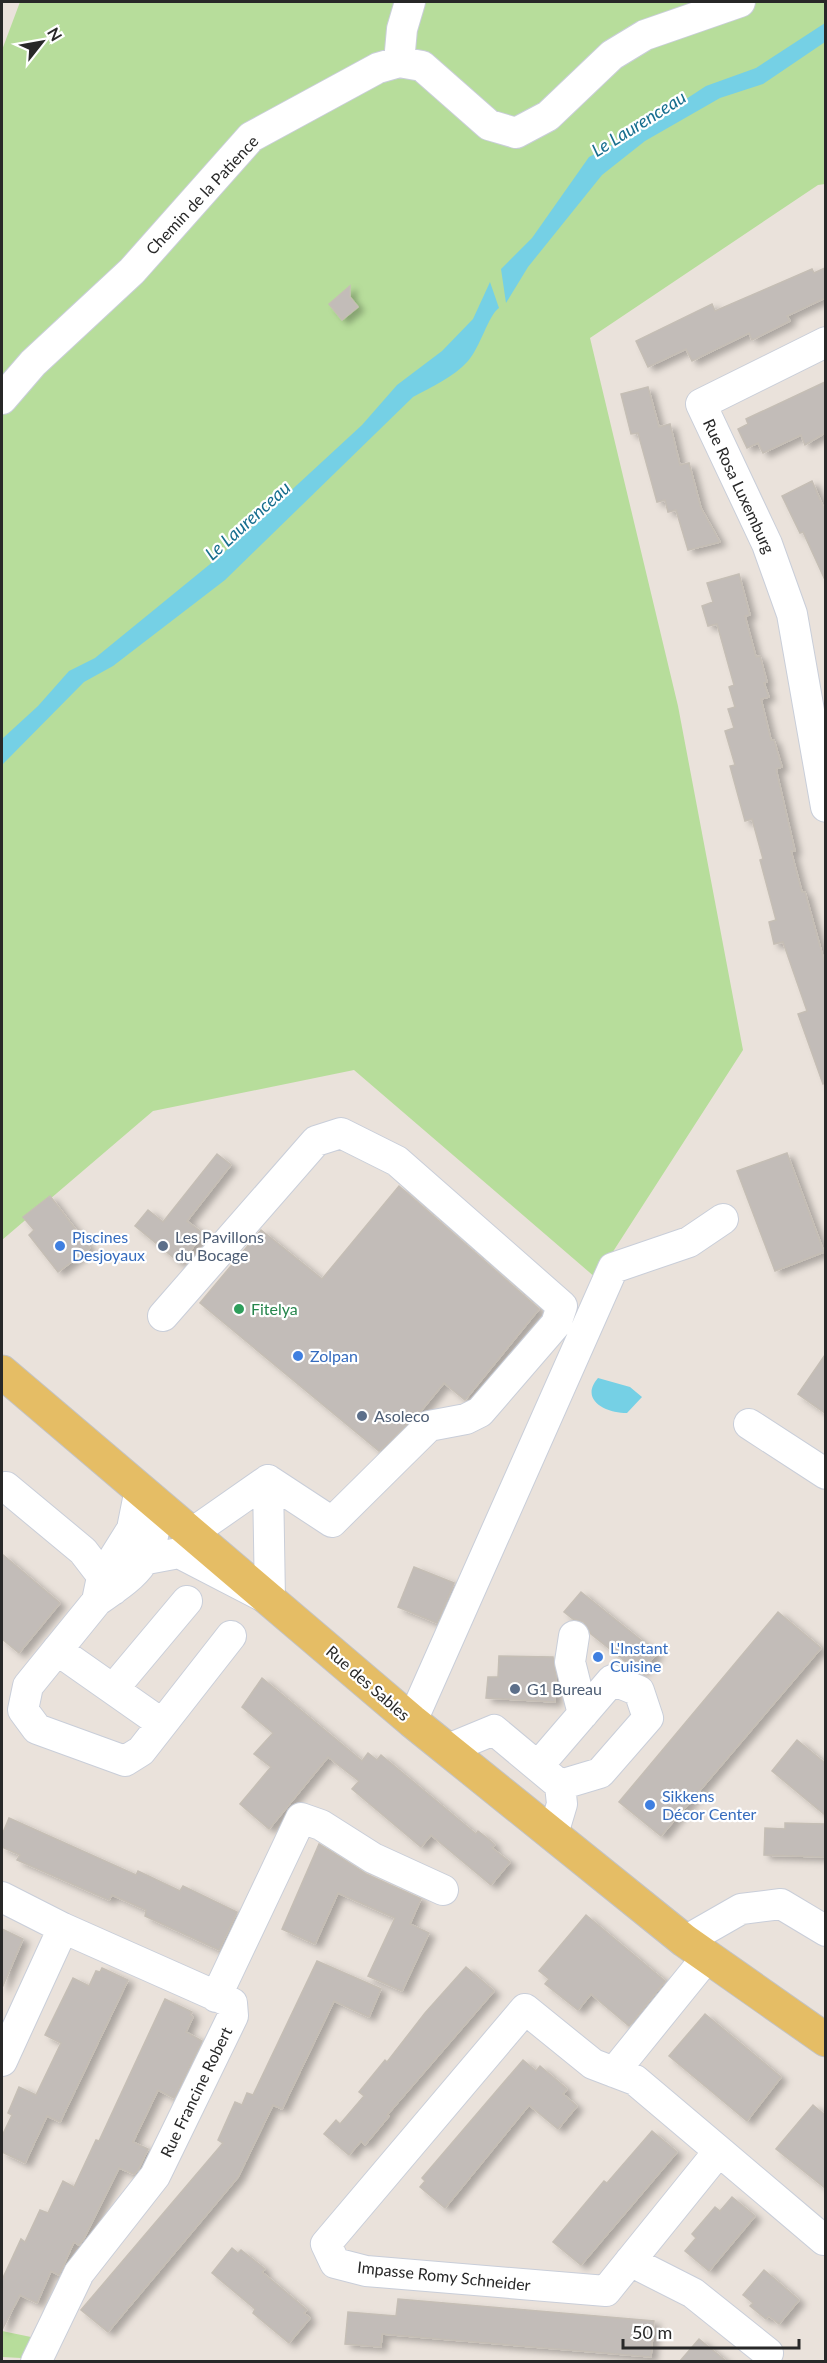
<svg xmlns="http://www.w3.org/2000/svg" width="827" height="2363" font-family="Lato,sans-serif">
<style>
.green{fill:#b7dd9b}
.water{fill:#75d0e5}
.building{fill:#c2bcb8;stroke:#c5beb5;stroke-width:1.5;filter:url(#shadow)}
.lines{fill:none;stroke-linecap:round;stroke-linejoin:round}
.minor-casing{stroke:#c9ced9;stroke-width:32}
.major-casing{stroke:#c3c3c3;stroke-width:35}
.minor{stroke:#fff;stroke-width:30}
.major{stroke:#e5bd65;stroke-width:33}
.shop-dot{fill:#3f7fe0;stroke:#fff;stroke-width:2}
.service-dot{fill:#5c6f8a;stroke:#fff;stroke-width:2}
.leisure-dot{fill:#2e9e5b;stroke:#fff;stroke-width:2}
.labels{text-anchor:middle;stroke-width:4.5;stroke-linejoin:round;paint-order:stroke}
.street-label{font-size:16px;fill:#282828;stroke:#fff}
.shop-label{font-size:16px;fill:#366cbe;stroke:#fff;text-anchor:start}
.service-label{font-size:16px;fill:#4e5e75;stroke:#fff;text-anchor:start}
.leisure-label{font-size:16px;fill:#27864d;stroke:#fff;text-anchor:start}
.water-label{font-size:18px;font-style:italic;fill:#176e8e;stroke:#fff}
</style>
<defs>
<filter id="shadow"><feDropShadow dx="6" dy="4" stdDeviation="3" flood-color="#0004"/></filter>
</defs>
<rect width="100%" height="100%" fill="#eae2db"/>
<path class="green" d="M20,2H825V184L818,185L590,338L678,706L743,1050L596,1278L354,1070L153,1111L2,1240V50Z
M2,2331L31,2337L21,2358L2,2357Z"/>
<path class="water" d="M825,23V42L763,84L720,98L645,141L602,175L528,267L506,303L501,269L532,238L589,157L634,133L706,86L756,68Z
M490,282L499,308C489,314 480,348 468,361C454,377 431,387 413,397L225,580L113,666L84,682L2,765V739L38,706L69,671L95,658L220,556L362,425L397,385L442,351L473,319Z
M598,1378L630,1387L642,1397L627,1413C606,1413 579,1400 598,1378Z"/>
<path class="building" d="M825,268V298L787,316L790,321L752,340L749,333L692,361L686,349L648,367L636,341L712,304L715,311L812,269L814,273Z
M350,286V297L358,307L342,320L329,304Z
M825,382V433L805,445L801,435L763,453L758,443L747,448L738,429L748,424L746,419Z
M648,387L659,427L670,424L680,465L689,463L701,508L720,542L688,550L676,510L668,512L665,500L657,502L638,433L631,434L621,394Z
M812,481L825,511V580L803,532L800,533L782,496Z
M739,574L750,615L745,616L756,657L760,656L767,682L764,683L769,697L761,699L771,740H774L782,767L776,769L795,851H791L802,892H805L825,964V1083L823,1084L798,1014L807,1011L783,942L774,944L769,922L776,920L760,860L763,859L752,819L745,821L730,766L735,765L725,731L734,728L728,709L735,707L729,687L734,685L717,624L708,626L702,606L713,602L707,583Z
M787,1153L824,1252L775,1271L737,1171Z
M217,1154L231,1165L187,1221L204,1234L180,1263L135,1226L148,1210L163,1222Z
M399,1186L539,1309L465,1400L444,1383L420,1412L379,1451L200,1303L261,1230L322,1279Z
M50,1196L90,1248L58,1272L29,1235L34,1230L23,1217Z
M825,1355V1413L798,1394Z
M2,1554L60,1603L19,1653L2,1639Z
M414,1567L454,1583L437,1623L398,1607Z
M581,1592L657,1653L640,1673L591,1634L584,1622L573,1619L564,1612Z
M778,1612L821,1648L661,1836L619,1802Z
M499,1656L553,1657L556,1678L555,1702L486,1698L488,1677H498Z
M262,1678L362,1761L368,1753L377,1760L381,1755L476,1834L478,1831L487,1838L495,1845L492,1848L510,1862L491,1885L431,1835L421,1847L352,1789L359,1781L328,1757L269,1829L240,1804L271,1767L254,1754L273,1733L242,1707Z
M797,1740L825,1763V1815L772,1771Z
M9,1818L136,1875L138,1871L180,1891L183,1886L237,1912L219,1950L145,1916L146,1910L112,1895L109,1900L17,1860L20,1855L2,1847V1835Z
M785,1823L825,1824V1857L764,1855L765,1828L785,1829Z
M319,1844L366,1874L421,1899L410,1924L429,1933L402,1991L368,1976L395,1918L338,1893L315,1944L282,1929Z
M586,1915L665,1981L629,2026L591,1994L578,2010L545,1984L549,1979L539,1971Z
M2,1929L23,1939L2,1988Z
M317,1961L381,1989L369,2017L334,2001L282,2109L273,2105L238,2177L108,2332L81,2310L223,2143L218,2140L235,2102L242,2105L247,2093L253,2095Z
M466,1967L494,1991L387,2115L389,2116L365,2145L361,2141L349,2155L324,2134L336,2120L340,2124L364,2096L359,2092L385,2060L387,2062L425,2013Z
M102,1968L128,1980L60,2122L47,2116L25,2163L2,2152V2136L12,2115L8,2113L19,2087L36,2095L61,2043L45,2035L73,1978L89,1986L96,1971L100,1972Z
M165,1999L192,2012L190,2015L193,2017L186,2032L202,2041L174,2098L158,2090L133,2142L148,2149L138,2170L134,2174L119,2168L84,2238L79,2245L74,2242L59,2275L51,2271L37,2303L20,2295L2,2330V2280L21,2239L25,2242L40,2210L48,2213L63,2181L74,2187L96,2140L99,2141Z
M705,2014L781,2077L747,2121L669,2056Z
M523,2060L536,2071L540,2066L567,2089L563,2094L577,2106L558,2129L529,2105L445,2208L420,2187L425,2181L422,2178Z
M813,2105L825,2115V2188L776,2149Z
M652,2131L677,2152L581,2265L553,2242L604,2181L607,2183Z
M732,2197L755,2216L709,2271L685,2251L696,2238L692,2234L715,2207L720,2211Z
M232,2248L238,2253L241,2250L265,2269L262,2272L307,2310L304,2313L310,2318L289,2343L253,2313L255,2309L212,2273Z
M764,2270L799,2300L779,2324L769,2316L766,2319L750,2306L753,2303L743,2295Z
M398,2299L654,2321L651,2357L382,2334L381,2347L345,2344L348,2312L396,2316Z
M699,2339L726,2361H680Z"/>
<g class="lines">
<g class="minor-casing">
<path id="minor" d="M399,62L402,29L410,2
M826,342L701,404L767,544L792,614L826,807
M2,399L33,363L132,271L251,137L378,68L399,62L422,66L489,125L516,133L548,116L612,55L645,35L740,2
M163,1316L316,1141L341,1133L397,1161L562,1306L556,1324L480,1412L466,1419L429,1426L332,1522L268,1480
M749,1424L826,1474
M6,1487L83,1551L113,1590
M140,1489L132,1529L102,1577L97,1601C145,1568 149,1563 159,1506
M192,1533L268,1480
M147,1559L179,1553L270,1600L268,1480
M97,1601L28,1686L23,1710L37,1729L125,1761L141,1751L231,1636
M574,1636L570,1662L583,1714
M57,1650L161,1723
M114,1688L187,1601
M412,1721L613,1268L689,1242L723,1219
M448,1749L494,1730L560,1785L562,1804L553,1834
M538,1766L612,1680L639,1691L648,1718L600,1773L560,1785
M2,1897L63,1928L232,2003L233,2016L155,2176L79,2273L36,2362
M685,1941L741,1909L781,1904L826,1931
M216,1997L301,1818L321,1825L373,1858L443,1890
M525,2009L593,2064L635,2080L719,2151L606,2291L366,2271L335,2263L326,2244Z
M2,2061L63,1928
M614,2072L707,1957
M719,2151L824,2240
M630,2261L693,2293L768,2353"/>
</g>
<g class="major-casing">
<path id="major" d="M2,1372L412,1721L685,1941L826,2040"/>
</g>
<use href="#minor" class="minor"/>
<use href="#major" class="major"/>
</g>
<g class="shop-dot">
<circle cx="60" cy="1246" r="6"/>
<circle cx="298" cy="1356" r="6"/>
<circle cx="598" cy="1657" r="6"/>
<circle cx="650" cy="1805" r="6"/>
</g>
<g class="service-dot">
<circle cx="163" cy="1246" r="6"/>
<circle cx="362" cy="1416" r="6"/>
<circle cx="515" cy="1689" r="6"/>
</g>
<circle class="leisure-dot" cx="239" cy="1309" r="6"/>
<g class="labels">
<g class="street-label">
<text transform="translate(202 195) rotate(-47)" y="6">Chemin de la Patience</text>
<text transform="translate(739 486) rotate(65)" y="6">Rue Rosa Luxemburg</text>
<text transform="translate(368 1683) rotate(41)" y="6">Rue des Sables</text>
<text transform="translate(196 2092) rotate(-64)" y="6">Rue Francine Robert</text>
<text transform="translate(444 2276) rotate(6)" y="6">Impasse Romy Schneider</text>
</g>
<g class="shop-label">
<text x="72" y="1243">Piscines<tspan x="72" dy="18">Desjoyaux</tspan></text>
<text x="310" y="1362">Zolpan</text>
<text x="610" y="1654">L'Instant<tspan x="610" dy="18">Cuisine</tspan></text>
<text x="662" y="1802">Sikkens<tspan x="662" dy="18">Décor Center</tspan></text>
</g>
<g class="service-label">
<text x="175" y="1243">Les Pavillons<tspan x="175" dy="18">du Bocage</tspan></text>
<text x="374" y="1422">Asoleco</text>
<text x="527" y="1695">G1 Bureau</text>
</g>
<g class="leisure-label">
<text x="251" y="1315">Fitelya</text>
</g>
<g class="water-label">
<text transform="translate(639 124) rotate(-32)" y="6">Le Laurenceau</text>
<text transform="translate(248 521) rotate(-42)" y="6">Le Laurenceau</text>
</g>
</g>
<rect width="827" height="2363" fill="none" stroke="#282828" stroke-width="6"/>
<g transform="translate(42 42) rotate(59)" stroke="#ffffff" stroke-width="4.5" paint-order="stroke">
<path d="M0-4.5L10 22L0 15L-10 22Z" fill="#282828"/>
<text y="-9" font-size="16" font-weight="bold" text-anchor="middle" fill="#282828">N</text>
</g>
<path d="M623 2339v9h176v-9" fill="none" stroke="#282828" stroke-width="3"/>
<text x="632" y="2339" font-size="18" fill="#282828" stroke="#ffffff" stroke-width="4.5" paint-order="stroke">50 m</text>
</svg>
